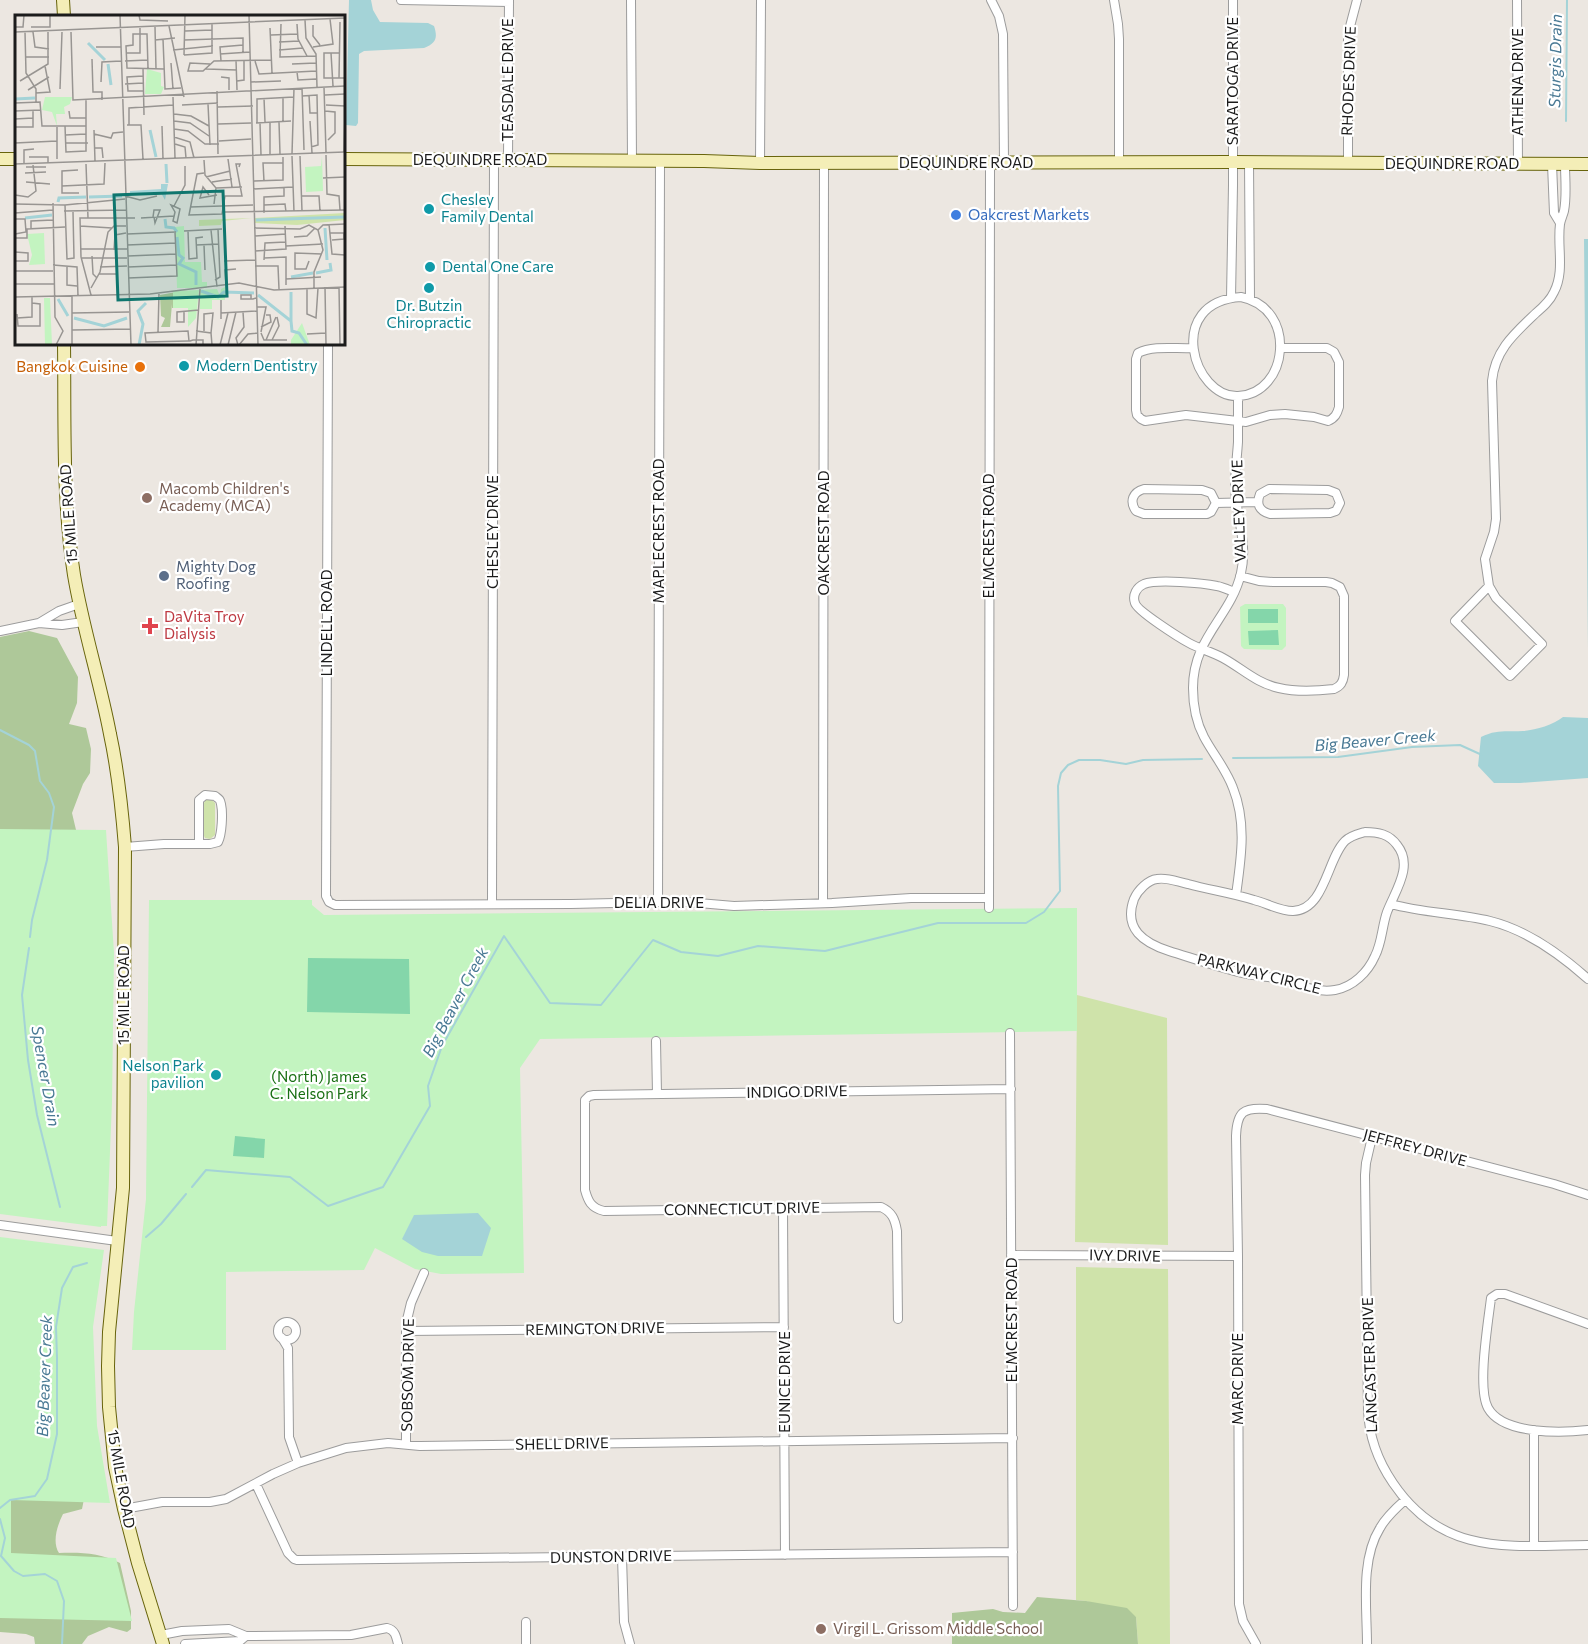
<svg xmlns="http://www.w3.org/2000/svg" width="1588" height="1644" font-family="Commissioner,sans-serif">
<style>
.grass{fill:#cfe3aa}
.forest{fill:#aec899}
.park{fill:#c3f4c0}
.pitch{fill:#84d6aa}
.water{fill:#a4d3d7}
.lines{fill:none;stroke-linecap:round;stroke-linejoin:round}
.stream{stroke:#a4d3d7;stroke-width:2}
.minor-casing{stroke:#9c9c9c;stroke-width:10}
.secondary-casing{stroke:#68640c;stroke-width:14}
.minor{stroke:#fff;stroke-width:8}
.secondary{stroke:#f4eeb7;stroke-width:12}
.culture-dot{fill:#0f9aa8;stroke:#fff;stroke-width:2}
.shop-dot{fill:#3f7fe0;stroke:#fff;stroke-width:2}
.food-dot{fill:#e8710a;stroke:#fff;stroke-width:2}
.education-dot{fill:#8d6e63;stroke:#fff;stroke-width:2}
.service-dot{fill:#5c6f8a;stroke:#fff;stroke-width:2}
.health-dot{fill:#e0444e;stroke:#fff;stroke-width:2}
.labels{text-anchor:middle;stroke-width:4.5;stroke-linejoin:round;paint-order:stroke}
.street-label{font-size:15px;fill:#1b1b1b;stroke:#fff}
.culture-label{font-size:15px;fill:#0d838f;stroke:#fff;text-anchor:start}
.shop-label{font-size:15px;fill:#366cbe;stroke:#fff;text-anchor:start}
.food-label{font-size:15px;fill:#c56008;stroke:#fff;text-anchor:end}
.education-label{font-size:15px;fill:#785e54;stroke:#fff;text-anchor:start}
.service-label{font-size:15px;fill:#4e5e75;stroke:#fff;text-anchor:start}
.health-label{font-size:15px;fill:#be3a42;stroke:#fff;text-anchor:start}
.park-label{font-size:15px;fill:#196f13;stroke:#fff}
.water-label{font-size:16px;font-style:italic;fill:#497994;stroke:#fff}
.inset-river{fill:none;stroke:#a4d3d7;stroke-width:3}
.inset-road{fill:none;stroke:#989592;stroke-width:1.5}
.view{fill:#0f766e;fill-opacity:0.15;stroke:#0f766e;stroke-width:3}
.inset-edge{fill:none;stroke:#1b1b1b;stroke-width:3}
</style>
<rect width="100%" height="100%" fill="#ece7e1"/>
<path class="grass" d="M206,799H211L215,803V835L210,839L205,838L204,836V803Z
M1077,995L1167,1018L1168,1245L1075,1242Z
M1076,1267L1168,1269L1170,1644H1138L1136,1617L1086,1601L1076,1600Z"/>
<path class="forest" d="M29,631L57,638L78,677L77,703L69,724L86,728L91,749L90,773L83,784L72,813L81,851L0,1209V637Z
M0,1268L84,1499L82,1509L63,1514C57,1526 52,1542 59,1553C80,1552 101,1553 120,1563L131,1611V1629L127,1632L109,1627L88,1636L82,1644H35L34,1637L26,1634L0,1632Z
M1037,1597L1086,1601L1127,1608L1136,1617L1138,1644H952V1613L993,1609L1003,1612L1025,1613Z"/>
<path class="park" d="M1245,604H1283L1286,608V646L1282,650L1244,649L1241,646L1240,607Z
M0,829L106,830L114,953L112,1102L107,1226H101V1227L0,1214Z
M149,900H312V905L324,915L1077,908V1031L540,1039L520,1068L524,1273L441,1274L415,1269L375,1248L364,1270L226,1272V1350H132L134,1312L146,1199Z
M0,1237L104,1250L93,1327L97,1426L110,1503L11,1500V1553L116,1558L132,1621L0,1618Z"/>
<path class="pitch" d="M1248,609H1278V623H1248Z
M1278,630L1279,645H1249L1248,631Z
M308,958L409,959L410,1014L307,1012Z
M235,1136L265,1139L264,1158L233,1156Z"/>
<path class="water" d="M349,0H371L373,10L380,22L428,23L434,26C438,38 436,43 424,48L364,51L359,54L358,123L356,126L346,125Z
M1584,239H1588V648Z
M1563,717L1588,718V778L1520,783H1494L1478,766L1481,737C1497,729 1506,732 1523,731C1536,730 1553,725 1563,717Z
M478,1213L491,1228L482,1256H438L422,1252L402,1239L414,1215Z"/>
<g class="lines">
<path class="stream" d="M1566,121L1567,0
M0,730L29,745L35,751L40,781L49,793L54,807L47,860L32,920L30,937
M1233,758L1338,757L1412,747L1460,745L1482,755
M29,948L22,995L28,1060L37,1115L60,1207
M192,1187L206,1170L290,1177L328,1206L383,1187L430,1106L428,1086L442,1046L504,936L550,1003L601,1005L653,940L681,952L718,956L758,946L825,951L938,923H1026L1044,912L1060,891L1058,786L1061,773L1068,765L1079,760H1100L1126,764L1143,760L1202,759
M146,1237L161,1224L186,1194
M0,1508L10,1500L35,1496L47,1479L57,1434V1358L56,1327L62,1288L73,1267L87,1263
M0,1519L5,1538L1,1556L14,1571L23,1576L45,1574L57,1581L64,1601L62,1644"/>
<g class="minor-casing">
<path id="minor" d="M401,0L509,2
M631,0L632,161
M991,0L999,16L1003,34L1004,163
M1114,0L1118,24L1119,39V163
M1517,0L1518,164
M508,160L509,0
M1249,162L1250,299
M760,163L761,0
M1348,163V34L1357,0
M1552,164L1554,213L1560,223
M1241,297C1298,308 1289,394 1238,396C1193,398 1164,302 1241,297Z
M1231,298L1233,185V0
M328,344L326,896L329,902L335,905L571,904L658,902H687L734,906L832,903L911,898H989
M1193,348C1176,349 1154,345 1138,353L1136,359V410L1137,415L1141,419L1145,421L1186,415L1246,422L1270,415L1285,414L1314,417L1328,421C1335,418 1337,414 1339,407V362L1334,352L1327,348H1280
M1144,489L1202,490L1211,493L1216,503L1211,512L1207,514H1144L1136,511C1129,501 1133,492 1144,489Z
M1269,489L1328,490L1336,493L1340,503L1336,511L1330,513L1270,514C1259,511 1256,504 1260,494Z
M1216,503L1257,502
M1489,586L1455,621L1510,676L1542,644L1496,598L1489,586L1485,559L1494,532L1496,519L1492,381C1495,350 1514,334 1536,313C1543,307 1550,301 1554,292C1565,271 1557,247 1560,224C1561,219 1563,215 1564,211C1567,196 1565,179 1565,164
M1234,592C1229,590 1223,587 1217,586C1203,583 1157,579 1144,584C1137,587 1132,595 1135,603C1137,611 1180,638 1189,643C1200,649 1212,652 1223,658C1243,669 1256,683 1279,688C1296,692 1317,691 1334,689C1341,686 1343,682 1344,675V596L1340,587L1332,583L1326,582H1273L1259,581L1240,576
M39,623L62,625L83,622
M0,631L39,623L59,611L79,604
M1365,832C1378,832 1389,834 1397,845C1414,866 1395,891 1387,912C1382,926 1382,943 1375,956C1368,972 1353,987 1335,990C1316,993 1301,985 1283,980C1271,976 1259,977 1247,974C1221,968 1195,959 1169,951C1144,943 1123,929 1134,899C1138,890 1148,880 1157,879C1167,877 1178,882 1188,884C1210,890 1232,893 1254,900C1266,903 1280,911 1293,911C1325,910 1327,859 1345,841C1350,836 1358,834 1365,832Z
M125,847L164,844H210L218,842C222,834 223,813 221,804C220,799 219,799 215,796L205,795L199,800V844
M1236,895C1241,859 1247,823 1233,788C1226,769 1213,754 1204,737C1196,722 1193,705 1193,688C1193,637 1231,617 1241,573C1248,543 1236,516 1235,487C1235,472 1237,457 1238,442C1238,426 1238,411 1238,396
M658,902L660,161
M823,903L824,162
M492,904L494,160
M1391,904C1423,913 1457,913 1490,921C1527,930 1561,955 1588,979
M989,908L990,163
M1010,1033L1013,1606
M656,1041L657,1094
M1372,1137L1366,1163L1365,1175L1368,1410C1369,1437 1378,1461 1393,1483C1443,1557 1510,1546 1588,1545
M783,1208L785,1555
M0,1225L117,1241
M1011,1255L1238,1256
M898,1319L897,1231C895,1219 892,1212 881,1207L604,1211C591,1208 588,1201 585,1190V1100L589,1096L594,1095L1011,1089
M278 1331a9 9 0 1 1 18 0a9 9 0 1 1-18 0Z
M1588,1324L1505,1294H1497L1491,1298C1488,1323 1477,1388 1488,1408C1503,1435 1562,1433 1588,1430
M406,1331L784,1327
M282,1338L288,1348L289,1437L298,1463
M1534,1430V1545
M406,1444V1324L411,1303L424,1273
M256,1484L288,1553L294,1559L297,1560L1013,1552
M124,1509L162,1502H210L226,1499L273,1474L298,1463L346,1448L388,1443L420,1446L1013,1438
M622,1557L624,1622L630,1644
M526,1622V1644
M161,1635L182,1631L229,1629L246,1636L351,1635L387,1628C395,1630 396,1636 398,1644
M185,1644L240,1641L246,1636
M1256,1644L1243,1621L1239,1604L1238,1256L1236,1136C1237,1112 1243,1107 1267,1109L1554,1184L1588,1195
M1367,1644C1367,1608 1360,1560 1380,1528C1386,1517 1396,1508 1405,1500"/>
</g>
<g class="secondary-casing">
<path id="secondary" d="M63,0L64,16
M0,159H16
M344,159L704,161L760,163L1233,162L1588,164
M64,344C65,421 62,498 74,575C83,629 100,681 110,734C118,771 122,809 125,847L123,1188L109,1332L108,1366L109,1407L115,1467L124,1509L138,1563L163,1644"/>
</g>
<use href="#minor" class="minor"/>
<use href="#secondary" class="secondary"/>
</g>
<g class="culture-dot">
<circle cx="429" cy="209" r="6"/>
<circle cx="430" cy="267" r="6"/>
<circle cx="429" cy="288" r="6"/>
<circle cx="184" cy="366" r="6"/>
<circle cx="216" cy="1075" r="6"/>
</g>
<circle class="shop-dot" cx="956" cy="215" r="6"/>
<circle class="food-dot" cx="140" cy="367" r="6"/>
<g class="education-dot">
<circle cx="147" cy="498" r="6"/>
<circle cx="821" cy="1629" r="6"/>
</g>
<circle class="service-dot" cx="164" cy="576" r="6"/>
<path class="health-dot" d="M147 617h6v6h6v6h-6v6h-6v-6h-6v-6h6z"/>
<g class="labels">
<g class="street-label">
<text transform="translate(508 80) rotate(-90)" y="5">TEASDALE DRIVE</text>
<text transform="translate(1233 81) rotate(-90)" y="5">SARATOGA DRIVE</text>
<text transform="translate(1349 81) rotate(-88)" y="5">RHODES DRIVE</text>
<text transform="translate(1518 82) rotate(-90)" y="5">ATHENA DRIVE</text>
<text x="480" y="165">DEQUINDRE ROAD</text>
<text x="966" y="168">DEQUINDRE ROAD</text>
<text x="1452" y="169">DEQUINDRE ROAD</text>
<text transform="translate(1239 511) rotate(-92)" y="5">VALLEY DRIVE</text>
<text transform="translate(69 514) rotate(-94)" y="5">15 MILE ROAD</text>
<text transform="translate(659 531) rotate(-90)" y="5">MAPLECREST ROAD</text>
<text transform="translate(493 532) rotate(-90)" y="5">CHESLEY DRIVE</text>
<text transform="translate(824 533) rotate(-90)" y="5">OAKCREST ROAD</text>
<text transform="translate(989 536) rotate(-90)" y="5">ELMCREST ROAD</text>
<text transform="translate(327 623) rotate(-90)" y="5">LINDELL ROAD</text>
<text x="659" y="908">DELIA DRIVE</text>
<text transform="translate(1259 974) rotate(14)" y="5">PARKWAY CIRCLE</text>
<text transform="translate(124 995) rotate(-90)" y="5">15 MILE ROAD</text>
<text transform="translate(797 1092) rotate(-1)" y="5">INDIGO DRIVE</text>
<text transform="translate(1415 1148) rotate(15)" y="5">JEFFREY DRIVE</text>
<text transform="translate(742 1209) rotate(-1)" y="5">CONNECTICUT DRIVE</text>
<text transform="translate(1125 1256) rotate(1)" y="5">IVY DRIVE</text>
<text transform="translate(1012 1320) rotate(-90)" y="5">ELMCREST ROAD</text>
<text transform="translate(595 1329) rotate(-1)" y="5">REMINGTON DRIVE</text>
<text transform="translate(1370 1365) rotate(-92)" y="5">LANCASTER DRIVE</text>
<text transform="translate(408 1375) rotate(-89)" y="5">SOBSOM DRIVE</text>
<text transform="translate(1238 1379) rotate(-90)" y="5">MARC DRIVE</text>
<text transform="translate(785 1382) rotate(-90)" y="5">EUNICE DRIVE</text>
<text transform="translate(562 1444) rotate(-1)" y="5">SHELL DRIVE</text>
<text transform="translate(121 1479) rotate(80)" y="5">15 MILE ROAD</text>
<text transform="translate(611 1557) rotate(-1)" y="5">DUNSTON DRIVE</text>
</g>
<g class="culture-label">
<text x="441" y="205">Chesley<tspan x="441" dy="17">Family Dental</tspan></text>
<text x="442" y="272">Dental One Care</text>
<text x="429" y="311" text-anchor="middle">Dr. Butzin<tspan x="429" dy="17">Chiropractic</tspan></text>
<text x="196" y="371">Modern Dentistry</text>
<text x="204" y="1071" text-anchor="end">Nelson Park<tspan x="204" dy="17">pavilion</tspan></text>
</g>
<g class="shop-label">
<text x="968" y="220">Oakcrest Markets</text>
</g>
<g class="food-label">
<text x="128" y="372">Bangkok Cuisine</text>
</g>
<g class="education-label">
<text x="159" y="494">Macomb Children's<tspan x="159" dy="17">Academy (MCA)</tspan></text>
<text x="833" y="1634">Virgil L. Grissom Middle School</text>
</g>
<g class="service-label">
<text x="176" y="572">Mighty Dog<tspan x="176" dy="17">Roofing</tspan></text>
</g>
<g class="health-label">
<text x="164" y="622">DaVita Troy<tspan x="164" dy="17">Dialysis</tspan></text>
</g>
<g class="park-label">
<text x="319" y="1082">(North) James<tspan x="319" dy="17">C. Nelson Park</tspan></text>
</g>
<g class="water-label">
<text transform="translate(1555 61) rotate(-89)" y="6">Sturgis Drain</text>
<text transform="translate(1375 740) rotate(-5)" y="6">Big Beaver Creek</text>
<text transform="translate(455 1002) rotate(-62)" y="6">Big Beaver Creek</text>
<text transform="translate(46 1076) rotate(80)" y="6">Spencer Drain</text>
<text transform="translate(44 1376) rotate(-88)" y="6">Big Beaver Creek</text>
</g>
</g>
<g transform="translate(15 15)">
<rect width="330" height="330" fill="#ece7e1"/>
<path d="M330,198V205L282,210L240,208V203ZM237,203L207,206L206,210L184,211V205Z" fill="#cfe3aa"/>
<path d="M161,277L174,292L157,293V289L155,312H146L150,303L146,301L145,280Z" fill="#aec899"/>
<path d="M132,54L146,58V71L149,72L146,79H130ZM30,82H57L55,89L49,92L50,99H41L42,111L37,97L27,95ZM307,141L308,176L291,177L290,152L306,151ZM169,211L170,247H186L187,267H192V273H162L160,212ZM29,218L30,249L14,250L17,240L12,219ZM210,272V285H197V294H185V275L202,274L205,281L206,274ZM184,275L181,303L173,312V293H158V276ZM29,283H35L37,330H30ZM287,308L295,330H276V325Z" fill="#c3f4c0"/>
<path d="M146,169H153L150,185L146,178L115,180V176L146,174Z" fill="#a4d3d7"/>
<path class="inset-river" d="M73,28L90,45M93,49L96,70M0,84L20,83M135,115L141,142M151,149L152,168M74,182L107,181M43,187L44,183L71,182M10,203L37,200M150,204L151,212L159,213L162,217M241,205L330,202M310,213L312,245M162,222L164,240L168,243L164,249L181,257V270M301,258L316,255L315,248M276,262L298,258M186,276L203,282L209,277L239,278M243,280L276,306L277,316L284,318L292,330M43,284L53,301M59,303L89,311L112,303M276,306V277M124,330L128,309L123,296L131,288"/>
<path class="inset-road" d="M105,0L116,330M124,0L125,5L153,6M234,0L243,330M290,5L291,23L301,39L302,72M266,9L265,42L301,41M282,9L283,24L292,41M298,10V21L305,30M154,11L169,82M0,12H8L9,0M16,12H35V0M140,12L141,54M255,13L257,58M170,16L197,15M0,17L330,3M10,17L11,58L21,74V87M18,17L20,32L34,34M56,17L58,85L330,71M256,20L282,19M148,24L150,74L166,73M140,25L160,23M169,25L228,23V37M264,27L284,26M81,32H106M298,32L318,29L315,4M158,35L198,31M264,35L288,33M111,38H125V13M316,38L318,71M325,38H309V63H330M205,39L235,37M169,40L197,38V9M169,40L170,0M11,42H34M77,44L78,77H87V85M221,45L222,75M110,46L133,45M206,46L205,32L228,30M240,46L244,59L301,56M156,48L158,74M195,49L175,48L173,56H188L199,46L257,45M277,49L301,48M128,53L129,100M133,53L132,19H118V30L111,31L112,53L149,54M191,54L222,55M282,57L283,65L301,64M128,61L112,62L113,76H129M206,62L214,63V75M324,63L325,7M5,66L33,49V17M222,66L229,65V46M86,67L87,47L106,46M236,67L266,66M110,69L128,68M309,72L311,137M287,73L289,135M45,74L47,17M13,75L34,62M202,76L203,139M21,78L35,77L30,51M294,80L295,98H302M310,80L330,79M287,81L302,80L303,130L296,132M158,82L160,143M249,83L250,107M0,88L25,87L27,111H71M193,89L195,130M167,90L203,88M311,90L330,91M203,92L238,91M0,96L26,95M54,96L55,103H71M310,96L320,97V118L313,125M159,99L176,101L194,111M0,104L18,103M159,106L175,108L194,121M295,106L297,138M255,107V139M264,107L265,139M268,107V82M241,108L276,106M242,108V84L279,82M245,108L246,140M203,109L236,108M112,110H126L128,144M114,110V93L158,90M50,111L51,137L71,136V85M147,111L148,144M0,112H18V95M42,112V144M159,114L173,116L190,129H204M79,115L80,146M79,119L96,123L98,118L108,117M50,120L71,119M159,122L175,127L179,143M204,126L236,124M0,128L42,126M50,128H73M160,129L170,132L171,143M79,133H87L88,143M329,137L330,99M277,139L279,73M311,140L312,179L324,181L325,195M277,141L279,197M285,141L287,196M14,142H33V148M213,144L217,172M189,145L190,160L201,173L199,189M9,148V135L19,134M0,149L330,137M71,149L73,203M11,152H31M63,155L47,156V178H64M10,158L31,157M189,158L182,159L174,200L207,199L210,181H227L221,149H225L224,152M191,162L215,156M308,163L330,162M238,166L268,165V142M249,166L248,148H268M11,167L35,169M197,167L217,164M47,171L89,169L90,148M201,173L227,172M238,174L278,172M0,180L13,182L21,176L18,150M194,180L188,172L185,183L202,180M110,181L125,185L142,181M286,181H304L305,196M38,188L40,302L48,316L41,330M0,189L50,190L110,184M50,190L52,244L59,243L58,197M156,190L165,194L162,208L158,206L160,197ZM249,190L270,189L271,197M159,191L170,170V151M175,192L238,190M49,196L111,195M210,197L330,195M0,198L38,195M249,198V182L269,181V173M138,202L139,195H145L140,208L139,202M126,203L159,201M0,204H10L11,217L0,219M314,209L317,239L330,240M65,211L97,213M239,213L285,214L294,210L303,215L308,235L299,257V273M16,214V206L38,205M196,215L202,272M303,215L308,210L330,209M169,216L207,214M173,216L174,244L182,243L181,223L188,222M315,218H329V224L317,225M112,219L161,217M240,221L271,219M279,222L292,221L300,213M0,223H12V214L50,212M112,230L161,228M181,230L204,229M189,230L190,255M271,231L308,229M66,234H112M99,235L100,220L111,218M240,236L271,234L270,211M0,237L13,238V246H0M77,241L78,259L82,263M113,241L161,239M67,243H112M249,243L271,242V270M249,245L250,228L271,227M209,246L240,245M294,246L291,254H280V238L307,239M38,250L62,252L63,281M240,251H263L264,274M52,252V270L62,271M85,252L112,251M113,252L162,250M0,256H38M84,259H102V251M113,263L162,261L160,217M271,264L306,262M200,265L205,262L203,214M0,269H39M211,270L210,255L221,254M310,272L311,330M324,272L325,330M76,273L85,257L93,217L99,211H111M292,273V299L301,303L303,273M76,280L66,242L65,203H120M57,281V330M0,282L135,279L224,268L259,275L330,272M236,284V280H226V284H238L241,283M242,292H251L246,317M169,297V307H162V297L184,295M57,298L114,297M206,298L242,296M2,299L3,311H25V289L17,288M2,303L17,302V282M206,304V285M246,312L256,307L255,300H251M57,315L115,314M181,316L196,318L197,330M189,316V299L198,298L196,318M143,317L144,278M246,318L249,325H272M292,319L311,318M251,325L261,302M257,325L264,311L262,302M174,326L173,316L130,318L131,327L173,326H175L178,325H188V330M181,330L185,274M205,330L213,298M213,330L221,297M223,330L221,323L229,312L228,297M224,330L233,319L243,318"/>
<path class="view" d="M208,176L212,281L103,285L99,180Z"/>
<rect width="330" height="330" class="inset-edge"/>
</g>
</svg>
